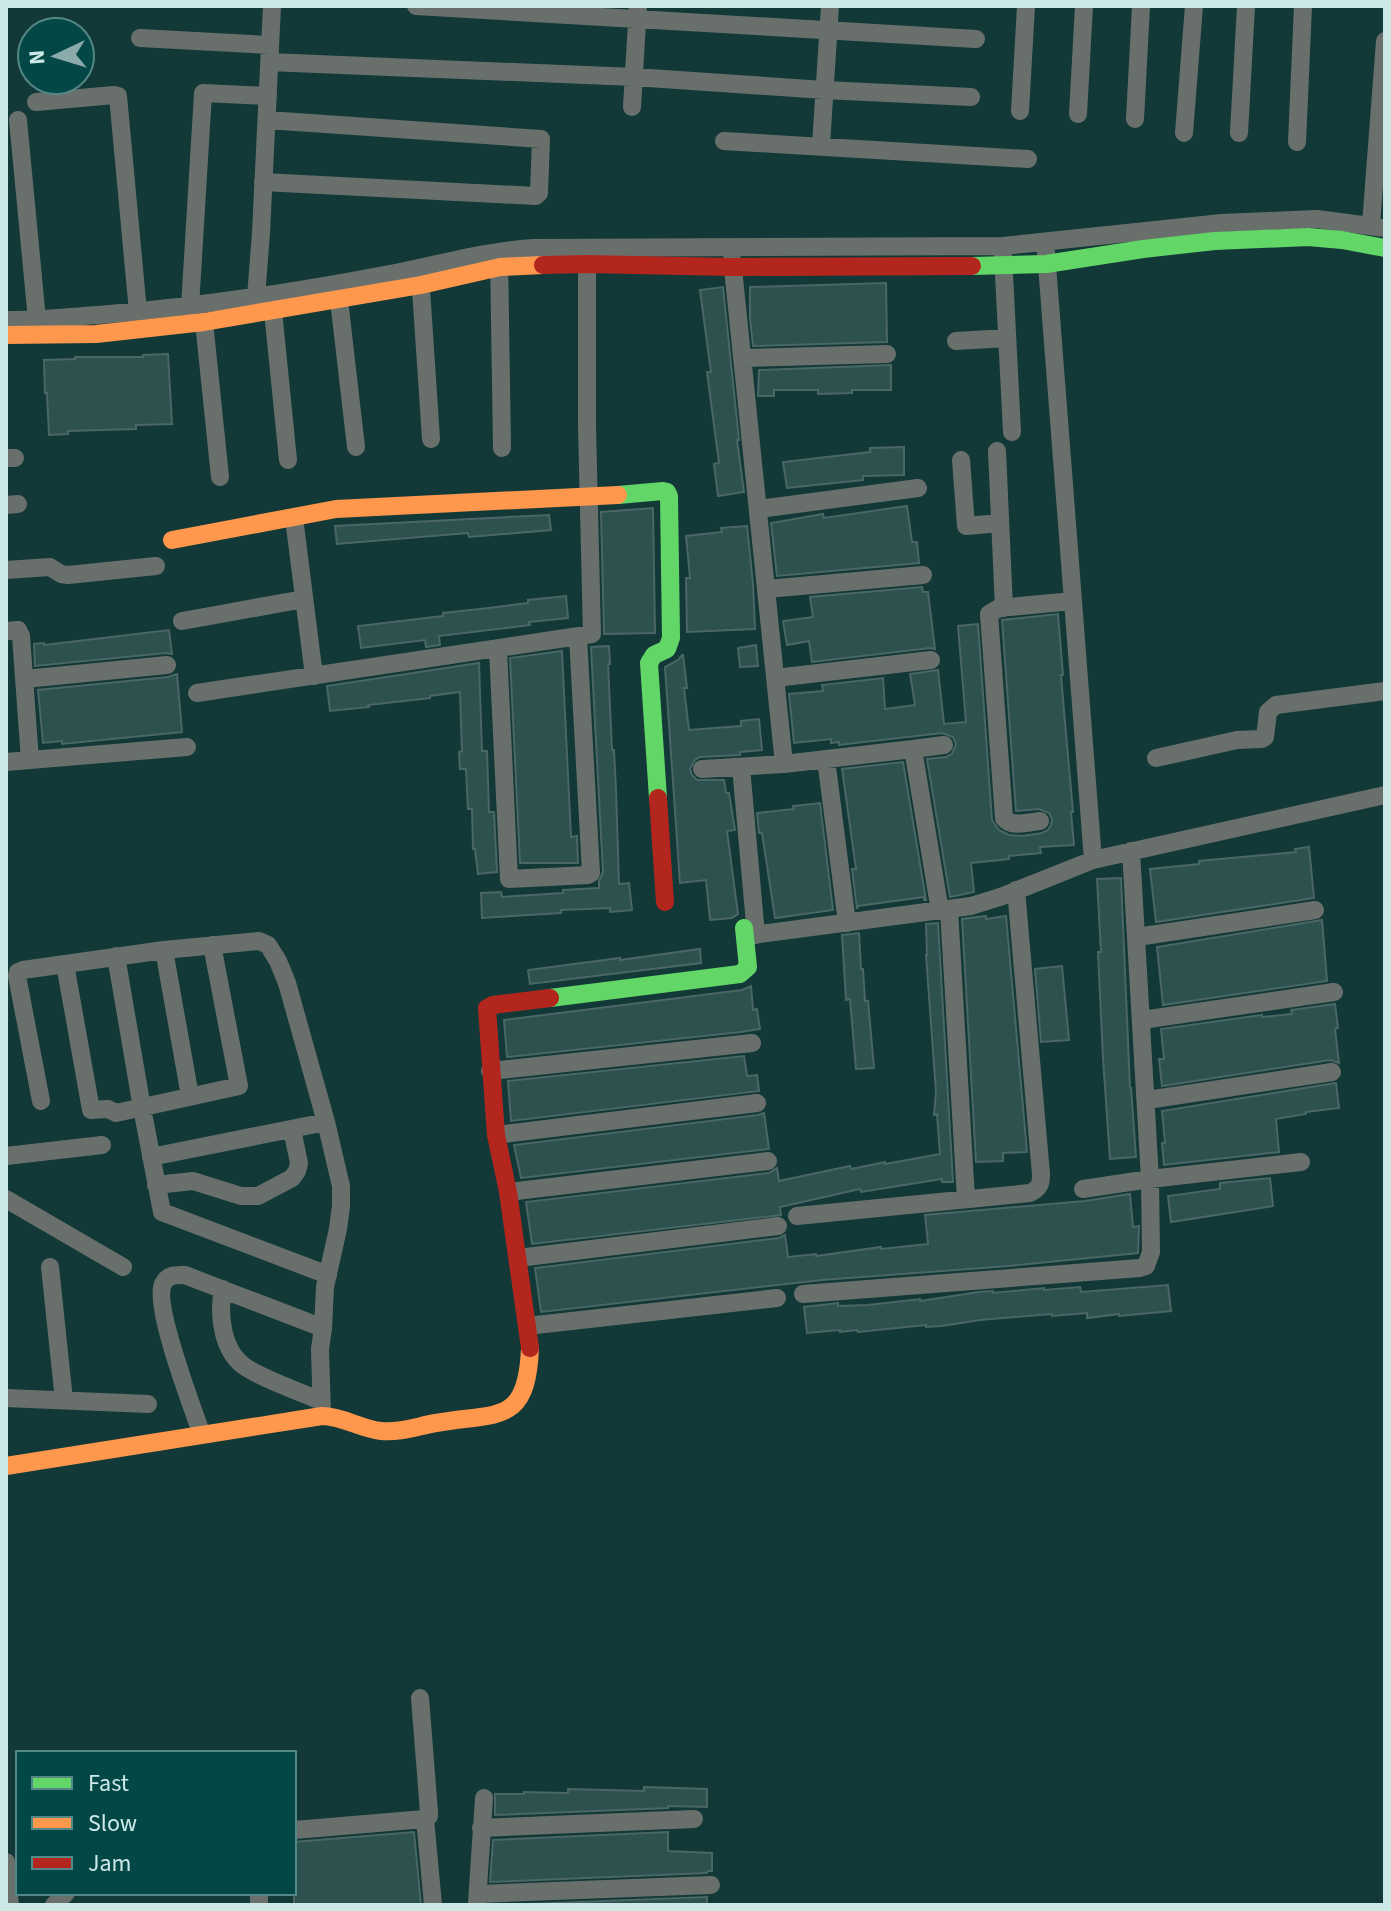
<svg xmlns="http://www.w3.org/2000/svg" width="1391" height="1911" font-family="'Source Sans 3',sans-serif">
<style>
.building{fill:#2c514f;stroke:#4a6665;stroke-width:2}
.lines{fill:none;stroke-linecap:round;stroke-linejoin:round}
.street{stroke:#69706c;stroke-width:18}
.fast{stroke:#63d668;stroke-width:18}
.slow{stroke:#ff974d;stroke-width:18}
.jam{stroke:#b3261e;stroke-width:18}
</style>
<rect width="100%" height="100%" fill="#123937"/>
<path class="building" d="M886,283L887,342L753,346L750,318V287Z
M723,287L739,440H737L744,492L718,496L714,464L719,463L707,372H711L700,290Z
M168,354L172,424L136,425V429L68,431V434L49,435L47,393H45L44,360L75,359V357H143V355Z
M891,365V390H852V393L818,394V390H774V396H758L759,370Z
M904,447V475L863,476V480L787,488L783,462L870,452V448Z
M907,506L912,542H917L919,563L777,576L771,523L823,514L824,518Z
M653,508L655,633L604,634L601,512Z
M549,515L551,530L469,537L468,533L337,544L335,526Z
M747,526L753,584L755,629L687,632L686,578H690L686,536L722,532L721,528Z
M922,587L923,592H928L935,649L930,648L812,662L809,641L787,645L783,621L813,617L810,597Z
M566,596L568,618L529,622L530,625L439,636L440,645L426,647L425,640L361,648L358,626L443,616V613L489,608L528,603V600Z
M1058,614L1063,675H1061L1064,711L1073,812H1071L1074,845L1040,847L1041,853L1009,856V859L971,863L974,892L950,897L927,759L946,757L952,754L956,744L953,737L942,733L839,745V742L831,743V739L794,743L789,694L823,691L822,685L883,678L885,709L915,705L910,674L938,670L944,724L966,722L958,626L978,624L992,820L999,830L1009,835L1022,836L1042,833L1048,830L1051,825L1052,819L1049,813L1039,809L1016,811L1002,620Z
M169,630L172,654L166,653L35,666L34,644L44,643V645Z
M756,645L758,666L740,667L738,648Z
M609,646L610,664H608L612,750H614L616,790L619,884L629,883L632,910L610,912V908L561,910V913L482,918L481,893L501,892L502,897L563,893V890L599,888V881L603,872L591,647Z
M562,651L571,837L577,836L578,863H520L510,658Z
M682,655H683L687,688H684L689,730L741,726V721L759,719L762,750L740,752V755L700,757L695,760L690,769L692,775L697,780H724L726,793H729L735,830L727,831L738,914L732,918L710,920L706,880L680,883L665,667L678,660Z
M479,663L482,751H487L489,812H494L497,872L478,874L475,849H473L472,809H468L466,769H460L459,752L462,751L460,692L430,696V698L368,705L369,707L330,711L327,686Z
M177,674L182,732L62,744V741L43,743L38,690L168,677Z
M903,762L926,900H924V897L858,906L857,909L852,869H856L842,769Z
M820,803L833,910L775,918L762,833H759L757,813L794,809L793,806Z
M1309,847L1314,898L1156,922L1150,869L1199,864V861L1296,852L1295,849Z
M1121,878L1130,1088H1131L1136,1157L1110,1159L1103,1058L1098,952H1101L1097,879Z
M986,916V919L1006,916L1027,1152L1003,1153V1161L976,1162L962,919Z
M1322,920L1327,981L1163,1005L1157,947Z
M938,923L953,1182H942V1179L861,1192L860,1189L780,1207L781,1215L532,1244L526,1202L769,1173L777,1168L779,1181L850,1166L851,1169L885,1162V1164L940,1154L937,1114L934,1115L936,1092L926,955H927L926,924Z
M859,933L861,969H863L865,1001H868L874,1068L856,1069L850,999L846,1000L842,935Z
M700,949L701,963L530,984L528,970L620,958V960Z
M1062,966L1069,1040L1041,1042L1035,969Z
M751,986L753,1010L757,1009L760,1029L741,1032L507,1057L504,1020L742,990Z
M1335,1004L1338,1028L1335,1029L1339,1063L1330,1060L1162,1086L1159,1059H1164L1161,1029L1262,1015V1017L1292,1014L1291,1010Z
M744,1056L747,1076L757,1075L759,1091L511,1121L508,1081Z
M1336,1083L1339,1108L1306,1112V1114L1276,1119L1279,1152L1164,1165L1162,1143H1165L1162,1111Z
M764,1113L769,1149L521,1178L514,1145L758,1115Z
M1270,1178L1273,1206L1171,1222L1168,1196L1220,1189V1183Z
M1130,1194L1133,1227L1139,1226L1138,1253L1009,1266L822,1280L541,1312L535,1268L779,1238L785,1235L788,1257L816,1254V1256L881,1247V1249L928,1244L925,1215L1085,1201Z
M1168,1285L1171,1311L1119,1316V1314L1087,1318V1313L1052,1316V1314L980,1320L942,1326L926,1327V1325L858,1332L857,1330L840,1332V1330L807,1333L804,1307L838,1303V1306L868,1305L920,1299V1301L979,1292L993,1291V1293L1044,1288V1290L1080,1287L1081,1292Z
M644,1787L707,1789V1807L668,1806V1808L495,1815V1794H524V1792L568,1793V1789L644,1791Z
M414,1832L421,1905H294V1842Z
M668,1832V1851L712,1853V1871H708L707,1873L490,1882L493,1840Z
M707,1897V1905H504Z"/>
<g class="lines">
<path class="street" d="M416,6L976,39
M140,38L270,45
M269,62L634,77L824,90L971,97
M36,102L114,95L118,96L138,312
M632,107L638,6
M1020,111L1026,6
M1078,114L1084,6
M1135,119L1141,6
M18,120L37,320
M1184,133L1194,6
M1239,133L1246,6
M724,141L1028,159
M1297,142L1303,6
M821,145L830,6
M263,182L536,196L539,193L541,139L267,120
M1371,225L1385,41
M1046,252L1093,860
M499,255L502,448
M1003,255L1012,432
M420,274L431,439
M256,297L261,233L272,6
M339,300L356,447
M190,307L203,93L268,96
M273,311L288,460
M6,320C37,321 67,317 98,315C198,307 296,292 395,273C441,264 486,251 533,248L1003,246L1222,223L1269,221L1317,219L1385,228
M204,322L220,477
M956,341L1007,338
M742,358L887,354
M997,451L1004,608
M6,458H15
M961,460L966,526L1000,523
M6,505L18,504
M759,509L918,488
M294,518L314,676
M6,570L50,567L61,574L68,575L156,566
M767,589L923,575
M182,621L304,599
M6,631L18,630L21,636L30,760
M498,649L509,879L588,875L591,873L578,637
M775,678L931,660
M25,679L167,665
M197,693L592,634L587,427V253
M913,749L944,745
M1156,758L1237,740L1262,739L1265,737L1268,712L1276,705L1385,691
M826,759L847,923
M6,762L187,747
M784,764L913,749L940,911
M741,767L756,935
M702,769L784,764L732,259
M1040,821C1029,822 1011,828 1004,818L989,614L999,608L1073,601
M949,910L966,1199
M745,936L971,906L1003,896L1093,860L1385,795
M1137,937L1315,910
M164,950L190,1096
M116,956L142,1108L162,1212L328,1275
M65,964L91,1110L108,1109L116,1113L239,1086L212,945
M1142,1020L1334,992
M490,1071L752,1043
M1147,1100L1332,1072
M41,1101L17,976L18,972L23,970L164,950L259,941L268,945L278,961L287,983L326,1122L341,1186V1206L338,1229L325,1287L323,1328L320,1349L322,1416
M496,1135L757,1103
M6,1156L102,1145
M151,1157L326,1122
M156,1185L193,1181L241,1196H258L292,1178L297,1171L299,1163L292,1129
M1083,1189L1150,1179L1301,1162
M508,1192L768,1161
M6,1199L123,1267
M797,1216L1030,1193C1040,1188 1041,1184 1041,1174L1016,890
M518,1258L778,1226
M50,1267L64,1400
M223,1289C218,1315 222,1353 247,1368C267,1381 299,1391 321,1401
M803,1294L1140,1268L1146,1266L1151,1252L1150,1179L1131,851
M527,1326L777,1298
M6,1398L148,1404
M202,1435C193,1409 153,1305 163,1284C168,1274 176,1275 185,1275L323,1328
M425,1819L433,1905
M481,1828L694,1819
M294,1830L425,1819L429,1816V1812L420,1698
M6,1862L10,1905
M478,1894L711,1885
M477,1903L484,1798
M54,1905L66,1893
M259,1905V1893"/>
<path class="fast" d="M972,266L1046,264L1143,249L1215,241L1308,237L1342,240L1385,248
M618,495L663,491L667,492L669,496L671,638L667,649L654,655L649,663L658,798
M550,998L740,974L748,967L744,928"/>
<path class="slow" d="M6,335L96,334L204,322L421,285L500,267L543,265
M172,540L336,509L618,495
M6,1466L322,1416C342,1416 361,1429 381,1431C400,1433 418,1426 436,1423C497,1412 527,1426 530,1348"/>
<path class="jam" d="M543,265L586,264L732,267L972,266
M658,798L665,902
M530,1348L508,1192L496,1135L487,1008L493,1005L550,998"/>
</g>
<rect width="1391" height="1911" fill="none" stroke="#cce9e8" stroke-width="16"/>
<rect x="16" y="1751" width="280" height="144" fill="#034846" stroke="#538887" stroke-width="2"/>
<rect x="32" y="1777" width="40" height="12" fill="#63d668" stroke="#538887" stroke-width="2"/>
<text x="88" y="1791" font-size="24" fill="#cce9e8">Fast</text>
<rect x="32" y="1817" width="40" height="12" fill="#ff974d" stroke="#538887" stroke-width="2"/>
<text x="88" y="1831" font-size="24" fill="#cce9e8">Slow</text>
<rect x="32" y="1857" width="40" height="12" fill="#b3261e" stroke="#538887" stroke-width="2"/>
<text x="88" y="1871" font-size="24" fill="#cce9e8">Jam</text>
<g transform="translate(56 56) rotate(266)"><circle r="38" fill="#034846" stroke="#538887" stroke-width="2"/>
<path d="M0-6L14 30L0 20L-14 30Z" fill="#8babaa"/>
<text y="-12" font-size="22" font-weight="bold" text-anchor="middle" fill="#cce9e8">N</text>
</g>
</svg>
